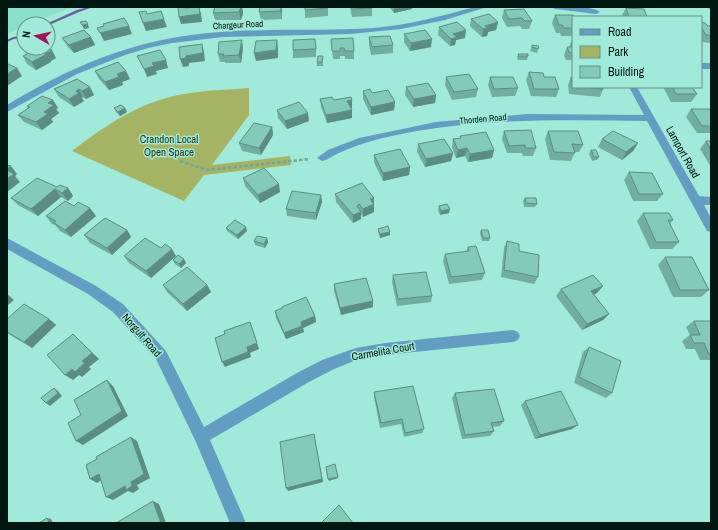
<svg xmlns="http://www.w3.org/2000/svg" width="718" height="530" font-family="'Archivo Narrow',sans-serif">
<style>
.built{fill:#8cdfcb}
.green{fill:#a5b364}
.lines{fill:none;stroke-linecap:round;stroke-linejoin:round}
.stream{fill:#6c6098;fill-rule:evenodd}
.path{stroke:#70a89b;stroke-width:2.5;stroke-dasharray:3.5 2;stroke-linecap:butt}
.minor{fill:#639dc2;fill-rule:evenodd}
.wall{fill:#71ae9f}
.shaded-wall{fill:#5c8d82}
.building{fill:#83cab9;stroke:#5c8d82}
.labels{text-anchor:middle;stroke-width:3;stroke-linejoin:round;paint-order:stroke}
.far-street-label{font-size:9px;fill:#001611;stroke:#a1e9d8}
.park-label{font-size:11px;fill:#2d330a;stroke:#a1e9d8}
.street-label{font-size:11px;fill:#001611;stroke:#a1e9d8}
</style>
<rect width="100%" height="100%" fill="#a1e9d8"/>
<path class="built" d="M7,7H73L28,24H24V26L7,34Z"/>
<path class="green" d="M249,88V115L212,165L290,156L291,165L204,175L184,201L72,151C106,125 141,101 184,94C205,90 227,90 249,88Z"/>
<g class="lines">
<path class="stream" d="M88,7H93L79,12L49,25L46,24L77,10Z
M706,7H711V9Z
M24,36V38L14,39L7,42V40L13,37Z"/>
<path class="path" d="M180,161L207,170L310,159"/>
<path class="minor" d="M475,7H487L445,20L401,29L350,34L223,37L172,43L148,48L125,55L77,74L7,112V105C58,74 112,49 172,38C238,26 307,32 374,28C409,25 441,16 475,7Z
M551,7C563,7 591,5 600,12L596,14L555,9Z
M701,63H711V69H701Z
M629,87H637L699,196L711,197V205H704L711,218V232L707,231L647,121C570,120 493,118 417,131C385,137 354,143 326,160L322,161L317,158L328,150L359,138L436,122L527,114L644,115Z
M7,238L96,286L123,304L166,351L204,427L297,373L322,360L356,348L385,343L513,330L518,332L520,336L518,340L513,342L385,355L356,360L332,370L307,383L210,440L246,523H230L196,442L156,359L113,312L88,294L7,249Z"/>
</g>
<path class="wall" d="M215,7H242L243,13L241,20H215L213,13Z
M282,7V19L261,20L259,12Z
M328,7V16L305,18V10Z
M350,7H372V16L352,17Z
M389,7H412V9L394,13Z
M626,8L647,17H623L622,15Z
M504,10L532,21L529,29H522L520,26L507,27L502,18Z
M555,15L573,17V36H561L560,33H556L552,23Z
M471,19L498,22L496,30L488,32L487,36L482,37L470,26Z
M701,22L708,26H711V43L701,42Z
M439,27L465,38L456,40L455,45L450,46L438,35Z
M404,34L431,47L410,51L404,42Z
M91,37L95,45L74,53L67,46L62,38Z
M369,37L393,45V53L371,55L369,45Z
M331,39L354,51V59H345V56H340V59H333Z
M571,43H573V63L572,60H566L564,55L567,47H569Z
M532,45L539,46L537,53L530,51Z
M316,47V57L293,58V50Z
M243,48L241,63H225V62H220L218,54Z
M518,54L528,56L527,60H518L517,58Z
M23,56L56,58L51,61V62L36,70L27,64Z
M323,60V66H317V62Z
M95,71L130,79L122,82L123,85L109,90L99,79Z
M529,72L544,77L559,89L556,97L531,96L526,80Z
M446,77L478,89L476,97L452,100L445,85Z
M490,77L518,88L515,96L492,97L488,85Z
M571,77L573,78V87H603V89L600,97L569,94L568,85Z
M77,79L94,95L86,99L83,97L82,98L84,101L74,107L59,97L54,89Z
M406,87L436,95L435,103L413,107L405,95Z
M663,87H692L697,94L691,102H671Z
M363,91L372,93L395,102L394,110L371,115L363,99Z
M320,99L334,100H352V108H351L352,118L327,123L321,107Z
M53,100L58,108L56,109L59,113L51,119L53,122L42,130L24,122L18,115L28,108L27,106Z
M114,108H125L127,112L120,116L116,112Z
M691,109H711V133H697L686,117Z
M277,110L309,121L287,129L278,118Z
M272,127L273,135L261,155L242,151L239,143Z
M504,131L536,148L533,156H523L522,153H507L502,139Z
M548,131L583,145L579,152H575L571,161L550,160L545,139Z
M460,136L494,150L492,158L468,162L465,156L456,158L452,147L453,139L460,138Z
M602,139L638,143L633,151L622,160L598,147Z
M706,141H711V167L700,149Z
M418,144L453,153L451,161L425,167L417,152Z
M591,150L599,157L597,160L592,161L589,154Z
M374,155L410,167L409,175L383,181L374,162Z
M629,172L663,194L657,201H633L624,180Z
M243,178L280,192L260,203L245,186Z
M57,187L68,188L73,196L68,201L61,197L38,216L18,205L11,198Z
M335,194L374,204V212L363,217L361,214V219L353,223L336,202Z
M321,195L322,202L316,220L287,216L286,209Z
M525,198L537,204L535,207H524L523,201Z
M439,206L449,213L440,215L438,210Z
M643,213L673,220L670,224L679,242L672,249H650L637,221Z
M46,216H96L71,237L60,231L55,225L52,224Z
M226,228L247,231L238,239L227,231Z
M378,229L390,232V235L380,238L378,232Z
M127,230L131,237L112,255L90,243L84,235Z
M481,230L490,238L489,241H482L480,233Z
M267,238L268,242L265,248L255,245L254,241Z
M507,241L519,251L538,277L534,284L501,277L504,248Z
M468,247L485,273L482,280L449,284L443,261L445,254L466,252Z
M161,248L176,256L151,278L129,263L124,256Z
M665,257L709,290L701,297H673L658,265Z
M173,260L186,263L181,268L175,264Z
M393,275L432,296L431,302L397,306L392,282Z
M334,284L373,307L341,315L334,291Z
M163,285H207L211,292L187,311L167,292Z
M603,286L597,293L594,294L609,314L603,320L582,330L556,296L561,289Z
M275,311L315,316L316,322L303,328L304,332L286,339L276,318Z
M7,319H49L56,325L32,348L7,333Z
M694,321H711V360H700L695,349H686L682,341L690,335L686,327Z
M589,347L612,393L606,398L574,383L583,352Z
M374,392L424,429L422,433L404,437L401,424L380,428L374,397Z
M455,393L504,421L500,426L492,427L494,431L490,436L462,439L452,398Z
M525,401L572,429L535,439L521,405Z"/>
<path class="shaded-wall" d="M199,7L201,14L202,22L181,24L179,17Z
M241,7H242L243,13L241,20L239,12Z
M281,7H282V19L281,11Z
M394,7H412V9L394,13Z
M164,19L167,27L146,31L143,23Z
M498,22L496,30L488,32L487,36L482,37L483,29L485,26Z
M88,24L89,28L84,29L82,25Z
M129,26L132,34L104,41L100,33Z
M466,30L465,38L456,40L455,45L450,46L451,39L453,34Z
M91,37L95,45L74,53L69,45Z
M432,39L431,47L410,51L411,43Z
M242,40L243,48L241,63L239,55Z
M277,40L278,48V58L256,61L254,53Z
M202,44L204,52L205,61L189,63V66L183,67L180,59L186,56Z
M52,50L56,58L51,61V62L36,70L32,62Z
M166,60L168,68L156,71L157,74L147,77L144,69L152,63Z
M17,68L22,76L7,86V74Z
M126,71L130,79L122,82L123,85L109,90L105,82L117,74Z
M90,87L94,95L86,99L82,91Z
M79,89L83,97L82,98L84,101L74,107L69,99L76,91Z
M436,95L435,103L413,107L414,99Z
M53,100L58,108L56,109L59,113L51,119L53,122L42,130L36,122L44,112L48,103Z
M352,100V108H347V101Z
M395,102L394,110L371,115V107Z
M125,108L127,112L120,116L118,112Z
M352,110V118L327,123L326,115Z
M308,113L309,121L287,129L285,121Z
M272,127L273,135L261,155L259,148Z
M638,143L633,151L622,160L626,152Z
M467,148L465,156L456,158L458,150Z
M494,150L492,158L468,162L470,154Z
M453,153L451,161L425,167L426,159Z
M11,166L17,174L15,176L20,182L7,192V169Z
M410,167L409,175L383,181V173Z
M279,184L280,192L260,203L258,195Z
M68,188L73,196L68,201L62,193Z
M55,189L61,197L38,216L31,209Z
M321,195L322,202L316,220V213Z
M374,198V212L363,217V209L370,199Z
M90,208L96,216L71,237L65,230Z
M450,209L449,213L440,215L441,211Z
M361,212V219L353,223V215Z
M246,227L247,231L238,239L237,235Z
M127,230L131,237L112,255L107,248Z
M390,232V235L380,238V234Z
M267,238L268,242L265,248L264,244Z
M172,249L176,256L151,278L146,271Z
M184,259L186,263L181,268L179,264Z
M207,285L211,292L187,311L183,304Z
M603,286L597,293L586,298L591,291Z
M7,294L14,300L7,306Z
M373,301V307L341,315L340,308Z
M609,314L603,320L582,330L587,324Z
M315,316L316,322L303,328L304,332L286,339L284,333L301,322Z
M49,319L56,325L32,348L24,342Z
M250,322L259,349L250,353L251,357L225,367L222,362Z
M73,334L99,359L89,367L91,369L82,377L79,375L73,380L65,375L82,361Z
M107,380L113,386L128,416L83,445L76,441Z
M54,388L58,391L62,396L50,406L46,403Z
M578,425L572,429L535,439L540,435Z
M314,434L323,482L288,491L286,488Z
M131,437L137,441L150,478L137,485L139,489L133,493L128,491L113,500L106,497L131,482Z
M99,474L106,477L97,483L90,479Z
M338,477V478L329,481L328,479Z
M153,501L159,504L166,523H161Z
M47,518L51,519L53,523H49Z"/>
<path class="building" d="M178,7H185V8L199,7L200,14L179,17Z
M215,7H241L239,12L213,13Z
M260,7H281V11L259,12Z
M305,7H328V8L305,10Z
M351,7H372V8L352,9Z
M626,8L644,9L647,17H629Z
M524,9L532,21H525L522,18L509,19L504,10Z
M146,11L147,14L161,11L164,19L143,23L139,12Z
M489,14L498,22L485,26L488,28L483,29L471,19Z
M555,15H573L574,17H573V28H564L562,25H559Z
M124,18L129,26L100,33L97,28L104,26L103,24Z
M86,21L88,24L82,25L80,22Z
M457,22L466,30L453,34L457,37L451,39L439,27Z
M701,22L705,23L708,26H711V35H706L701,27Z
M84,30L91,37L69,45L62,38Z
M425,30L432,39L411,43L404,34Z
M390,36L393,45L372,47L369,37Z
M353,38L354,51H345L344,48H340V51H332L331,39Z
M315,39L316,49L293,50V40Z
M242,40L239,55L223,56L224,54H218L219,42Z
M277,40L276,50L254,53L256,41Z
M571,43H573V53L569,52L567,47H573Z
M202,44L203,53L186,56V58L180,59L179,47Z
M532,45L539,46L538,49L532,47Z
M38,48H47L52,50L45,54H47L32,62L23,56Z
M160,50L166,60L152,63L154,66L144,69L137,56Z
M518,54H528V56H519Z
M318,56H323L322,62H317Z
M118,62L126,71L117,74L119,77L105,82L95,71Z
M7,64H8L17,68L7,74Z
M529,72L543,73L544,77H555L559,89H534Z
M469,74L478,89L454,92L446,77Z
M490,77H513L518,88L494,89Z
M571,77L573,78V86H572Z
M77,79L90,87L82,91L79,89L76,91L79,93L69,99L54,89Z
M428,83L436,95L414,99L406,87Z
M582,87H603V89Z
M672,87H692L697,94H676Z
M370,89L372,93L388,90L395,102L371,107L363,91Z
M42,96L53,100L48,103L54,105L44,112L48,114L36,122L18,115L30,107L27,106Z
M332,97L334,100L351,97L352,100L347,101L352,110L326,115L320,99Z
M299,102L308,113L285,121L277,110Z
M121,105L125,108L118,112L114,108Z
M691,109H711V126H702Z
M254,123L272,127L259,148L239,143Z
M531,130L536,148H525V145L509,146L504,131Z
M548,131H578L583,145L572,144L575,153L554,152Z
M613,131L638,143L626,152L602,139Z
M486,132L494,150L470,154L467,148L458,150L453,139L461,138L460,136Z
M444,139L453,153L426,159L418,144Z
M706,141H711V150Z
M400,149L410,167L383,173L374,155Z
M591,150H596L599,157H594Z
M7,165L11,166L7,169Z
M264,168L279,184L258,195L243,178Z
M7,170L14,174L7,179Z
M629,172L652,173L663,194H639Z
M37,178L57,187L60,185L68,188L62,193L55,189L31,209L11,198Z
M362,183L374,198L370,199L374,204L363,209L359,204L357,206L361,212L353,215L335,194Z
M292,191L321,195L316,213L286,209Z
M525,198H536L537,204L526,203Z
M65,201L74,206L78,202L90,208L65,230L54,223L56,221L46,216Z
M447,204L450,209L441,211L439,206Z
M643,213H669L673,220H668L679,242H656Z
M105,218L127,230L107,248L84,235Z
M235,220L246,227L237,235L226,228Z
M388,226L390,232L380,234L378,229Z
M481,230H488L490,238H483Z
M257,236L267,238L264,244L254,241Z
M145,238L161,248L165,244L172,249L146,271L124,256Z
M507,241L519,244V251L539,255L538,277L504,270Z
M476,246L485,273L451,277L445,254L469,251L468,247Z
M178,255L184,259L179,264L173,260Z
M665,257H692L709,290H680Z
M187,267L207,285L183,304L163,285Z
M426,272L432,296L398,299L393,275Z
M593,275L603,286L591,291L609,314L587,324L561,289Z
M366,278L373,301L340,308L334,284Z
M306,297L315,316L301,322L302,326L284,333L275,311L282,308V307Z
M24,304L49,319L24,342L7,332V319Z
M694,321H711V354H709L704,343H694L690,335H700Z
M250,322L257,343L247,347L248,352L222,362L215,338L225,334L224,331Z
M73,334L92,353L82,361L85,363L75,372L72,369L65,375L47,355Z
M589,347L621,361L612,393L579,377Z
M107,380L122,411L76,441L68,423L81,415L74,400Z
M413,386L424,429L405,433L402,419L381,423L374,392Z
M54,388L58,393L46,403L41,398Z
M494,389L504,421L491,423L494,431L465,435L455,393Z
M561,391L578,425L540,435L525,401Z
M314,434L322,479L286,488L280,442Z
M131,437L144,474L131,482L132,486L126,490L125,486L106,497L99,474L90,479L86,465L97,459L96,457Z
M335,464L338,477L328,479L326,467Z
M153,501L161,523H116Z
M339,505L353,523H321Z
M47,518L49,523H39Z"/>
<g class="labels">
<g class="far-street-label">
<text transform="translate(238 25) rotate(-3)" y="3">Chargeur Road</text>
<text transform="translate(483 119) rotate(-5)" y="3">Thorden Road</text>
</g>
<g class="park-label">
<text x="169" y="143">Crandon Local<tspan x="169" dy="13">Open Space</tspan></text>
</g>
<g class="street-label">
<text transform="translate(683 152) rotate(61)" y="4">Lamport Road</text>
<text transform="translate(142 335) rotate(49)" y="4">Norgulf Road</text>
<text transform="translate(383 351) rotate(-10)" y="4">Carmelita Court</text>
</g>
</g>
<rect width="718" height="530" fill="none" stroke="#001611" stroke-width="16"/>
<rect x="572" y="16" width="130" height="72" fill="#a1e9d8" stroke="#619588"/>
<rect x="580" y="29" width="20" height="6" fill="#639dc2" stroke="#619588"/>
<text x="608" y="36" font-size="12" fill="#001611">Road</text>
<rect x="580" y="46" width="20" height="12" fill="#a5b364" stroke="#619588"/>
<text x="608" y="56" font-size="12" fill="#001611">Park</text>
<rect x="580" y="66" width="20" height="12" fill="#83cab9" stroke="#619588"/>
<text x="608" y="76" font-size="12" fill="#001611">Building</text>
<g transform="translate(36 36) rotate(279)"><circle r="19" fill="#a1e9d8" stroke="#619588"/>
<path d="M0-3L7 15L0 10L-7 15Z" fill="#a1135b"/>
<text y="-6" font-size="11" font-weight="bold" text-anchor="middle" fill="#001611">N</text>
</g>
</svg>
